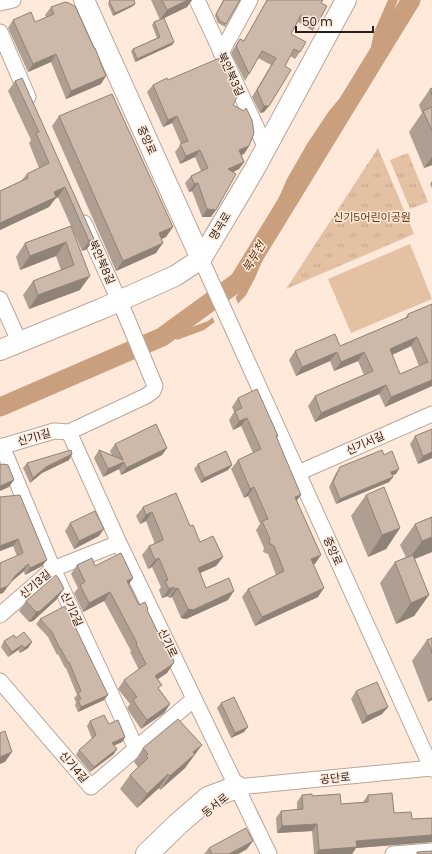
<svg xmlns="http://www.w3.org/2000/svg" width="432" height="854" font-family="Poppins,'Noto Sans KR',sans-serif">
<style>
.grass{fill:url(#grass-tufts)}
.pitch{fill:#e5c1a4}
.water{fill:#c99f7e}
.pier{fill:#fee9da}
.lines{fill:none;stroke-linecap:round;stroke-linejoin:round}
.river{stroke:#c99f7e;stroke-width:19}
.minor-casing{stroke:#b9a697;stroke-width:17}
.major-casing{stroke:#b9a697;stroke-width:22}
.highway-casing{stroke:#b9a697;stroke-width:24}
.minor{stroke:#fff;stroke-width:15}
.major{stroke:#fff;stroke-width:20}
.highway{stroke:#fff;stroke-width:22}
.wall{fill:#af9f92;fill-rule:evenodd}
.shaded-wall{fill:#8f8277}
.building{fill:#ccb9aa;stroke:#8f8277;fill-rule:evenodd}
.labels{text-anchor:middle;stroke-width:3;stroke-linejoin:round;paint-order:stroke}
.street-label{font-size:11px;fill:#261f1a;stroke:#fee9da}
.park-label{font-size:11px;fill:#663d17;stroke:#fee9da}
.water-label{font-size:12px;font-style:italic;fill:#603710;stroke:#fee9da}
</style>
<defs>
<pattern id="grass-tufts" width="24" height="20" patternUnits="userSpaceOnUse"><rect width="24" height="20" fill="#e5c1a4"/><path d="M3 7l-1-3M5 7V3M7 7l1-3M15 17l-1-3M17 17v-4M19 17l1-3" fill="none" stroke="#c4a58d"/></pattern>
</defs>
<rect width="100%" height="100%" fill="#fee9da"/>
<path class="grass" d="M378,148L414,234L286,289Z
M408,153L428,202L410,209L390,160Z"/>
<path class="pitch" d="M410,244L432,299L351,333L328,279Z"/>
<path class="water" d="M388,0H398L388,24L378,55L335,123L308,160L287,196L276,219L263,259L255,278L246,295L236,306L204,330L177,340L173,334L208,321L235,298L245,284L256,267L260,251L261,239L287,179L307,144L329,111L361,73L369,57L374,32Z"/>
<path class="pier" d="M235,296L239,306L216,325L212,316Z"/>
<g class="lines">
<path class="river" d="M0,407L162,337L239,281L411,0"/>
<g class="minor-casing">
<path id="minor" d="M197,0L266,148
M0,3L13,0
M0,32L28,97
M221,53L250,0
M201,259L432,769
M0,299L19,341
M69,432L146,396L153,391L155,386L126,316L84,223
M69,432L119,543L269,854
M2,446L53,569L136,748
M0,447L54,431L69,432
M298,473L432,414
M0,615L53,569L119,543
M0,681L91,787L194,699
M237,787L432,768
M393,854L432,851"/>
</g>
<g class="major-casing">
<path id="major" d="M84,0L201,259
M0,350L101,309L175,276L201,259L254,170L346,0"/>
</g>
<g class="highway-casing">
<path id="highway" d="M147,854L178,824L208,798L237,787"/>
</g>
<use href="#minor" class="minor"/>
<use href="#major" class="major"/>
<use href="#highway" class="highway"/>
</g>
<path class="wall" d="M110,0L135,4L133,6L113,16L108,4Z
M151,0H192L187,7L160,20L174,42L172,45L135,62L131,51L133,49L157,38L152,25L154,22L160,20Z
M223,0H240L225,27L218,23L215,16Z
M267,0H323L321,3L317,24L313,31L298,22L291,34L300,52L295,59L290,56L285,66L264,112L260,113L252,97L271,65L258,58L249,74L245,81L231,53L240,39L244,41Z
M51,7L101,84L66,99L51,62L28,72L8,28L13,20L35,22L46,17L45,15Z
M168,80L233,105L249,146L244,154L241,155L244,162L239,169L233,172L211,217H202L192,191L189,192L185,183L191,176L201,171L195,157L180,164L175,152L181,144L172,123L163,127L147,92L153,85Z
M15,81L94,239L87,249L82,251L72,228L80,290L29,309L23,295L33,281L61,270L56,256L20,270L16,257L25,243L71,226L58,197L55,199L49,207L0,230V191L21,181L27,174L39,168L29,143L31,140L8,91Z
M432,88V165L424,168L409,132L422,113L419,105L430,89Z
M59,116L166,237L161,239L156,253L116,271L52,126Z
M432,181V188L430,184Z
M432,304V386L385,407L379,394L315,422L308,406L315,396L364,375L358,361L334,371L330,361L296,376L289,360L295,351L340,346L405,318L408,314ZM411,346L419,366L400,374L392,355Z
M238,398L278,436L277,438L297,500L315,564H313L318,597L255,626L242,597L248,589L276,575L268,554L263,552L264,548L256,530L260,524L248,496L244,498L231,469L238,460L253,453L241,426L233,430L229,420L234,412L232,407Z
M432,429V458L418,464L410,444L415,436Z
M115,444L167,448L162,455L121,475L119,469L103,477L94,458L99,450L112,455L110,451Z
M72,454L69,460L42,473L30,483L23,468L27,463Z
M384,455L396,474L392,475L393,477L389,482L336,504L329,487L336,473L340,467Z
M198,464L232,465L228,470L201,483L194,469Z
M366,495L400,528L386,549L368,557L351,516Z
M0,497L42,566L25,575L24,571L11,582L3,593L17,556L13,546L0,551Z
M143,507L190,526L200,542L223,557L216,566L200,573L206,588L228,600L186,619L181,618L172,597L169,598L168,596L162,598L159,590L161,587L152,567L148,569L142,555L149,546L155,544L146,521L140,524L136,516Z
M70,523L99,536L74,549L65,531Z
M415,524L432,552L414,559L429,595L414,616L396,624L380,583L395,562L406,557L400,545Z
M77,565L95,566L133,578L129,584L139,605L147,610L173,664L167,673L158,679L159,689L170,704L164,713L141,729L130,713L127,708L130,704L118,689L124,680L139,670L130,652L131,651L104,601L83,612L74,593L78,588L71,574Z
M57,599L33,621L29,622L19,611L26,601Z
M40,619L108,695L104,700L78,712L75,705L76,702L74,698L77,695L66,668H65L58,654L57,655L48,637L36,624Z
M16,638L32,642L28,648L20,653L18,650L8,657L1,647L4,641Z
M432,638V700L428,702L412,661L427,640Z
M356,691L388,707L382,714L362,724L351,699Z
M221,703L244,732L231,738L217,708Z
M90,721L109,724L125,737L122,742L114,745V754L90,772L76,755L79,750L92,739L87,726Z
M143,748L192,759L190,760L185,768L160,790L159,788L137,808L120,789L130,775L138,767L134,762Z
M302,795L312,796L341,804L363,802L368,795L394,813L412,819L432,818V842L356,848L352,854H314L312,831L277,833L276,818L281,811L297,810V802Z
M209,848L247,849L238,854H204Z"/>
<path class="shaded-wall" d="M188,0H192L187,7L160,20L167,10Z
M135,4L133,6L113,16L115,13Z
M174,42L172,45L135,62L137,59Z
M56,54L51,62L28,72L33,64Z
M106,76L101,84L66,99L71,91Z
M264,106H269L264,112L260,113Z
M177,116L172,123L163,127L168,120Z
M249,146L244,154L234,158L239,150Z
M200,150L195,157L180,164L186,156Z
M432,157V165L424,168Z
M244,162L239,169L223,177L228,169Z
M198,183L192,191L189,192L194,184Z
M65,187L58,197L55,199L49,207L0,230V223L54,192Z
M207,209L216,210L211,217H202Z
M173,227L166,237L152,243L159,233Z
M94,239L87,249L82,251L89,241Z
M66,242L56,256L20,270L30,256Z
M163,243L156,253L116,271L123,261Z
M90,276L80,290L29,309L38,295Z
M417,337L411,346L383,359L390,349Z
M337,352L330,361L296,376L302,367Z
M364,352L358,361L334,371L341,362Z
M432,380V386L385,407L391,397Z
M386,385L379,394L315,422L321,413Z
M247,418L241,426L233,430L239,421Z
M167,448L162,455L121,475L126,468Z
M432,452V458L418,464L423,456Z
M72,454L69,460L42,473L30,483L33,478L46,467Z
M124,462L119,469L103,477L108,469Z
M232,465L228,470L201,483L204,478Z
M399,469L396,474L387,477L391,472Z
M393,477L389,482L336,504L340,499Z
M14,480L9,487L0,491V486Z
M254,487L248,496L244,498L250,489Z
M301,495L295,503V497Z
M152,512L146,521L140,524L146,515Z
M400,528L386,549L368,557L382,535Z
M104,529L99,536L74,549L79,541Z
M432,537V552L407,562L422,541Z
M18,539L13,546L0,551V546Z
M321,555L315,564L305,568L311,559Z
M223,557L216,566L191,577L198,568Z
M159,558L152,567L148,569L155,560Z
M47,560L42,566L25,575L30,568Z
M28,564L24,571L11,582L15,576Z
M133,578L127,587V581Z
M8,586L3,593L0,594V589Z
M174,587L168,596L162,598L169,589Z
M178,588L172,597L169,598L175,589Z
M324,588L318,597L255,626L262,617Z
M64,589L57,599L33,621L29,622L36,612Z
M234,591L228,600L186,619L181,618L188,609Z
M110,592L104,601L83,612L89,603Z
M429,595L414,616L396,624L411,603Z
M32,642L28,648L20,653L24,648Z
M22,645L18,650L8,657L12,652Z
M173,664L167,673L149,685L155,676Z
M108,695L104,700L78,712L81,707Z
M432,697V700L428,702Z
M170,704L164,713L141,729L147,720Z
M388,707L382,714L362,724L367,716Z
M248,727L244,732L231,738L235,733Z
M125,737L122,742L109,748L112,743Z
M202,745L185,768L160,790L170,776L193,752Z
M117,749L114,754L90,772L94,767Z
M12,752L5,762L0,764V757Z
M168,774L159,788L137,808L147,794Z
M317,824L312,831L277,833L282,826Z
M432,835V842L356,848L352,854H316L319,850L356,841Z
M253,841L247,849L238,854H229Z"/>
<path class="building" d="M110,0H134L135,4L115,13L109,1Z
M162,0H188L167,10Z
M224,0H240L226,24L220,21L216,14Z
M267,0H323L321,3L327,6L317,24L301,15L291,34L306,42L300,52L294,49L285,66L291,70L269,106H264L257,90L276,58L262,51L249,74L236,46L240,39L244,41Z
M65,2L69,3L74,6H75L94,48H95L106,76L71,91L56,54L33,64L13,20L31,12L35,22L54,14L51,7Z
M164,18L174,42L137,59L133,49L160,37L154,22Z
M222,57L239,93L233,105L244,111L246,108L252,120L254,133L249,146L239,150L244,162L228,169L236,174L216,210L207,209L198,183L194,184L191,176L208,168L200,150L186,156L180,144L188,141L177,116L168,120L153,85L167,78L168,80Z
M22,78L94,239L89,241L65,187L54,192L56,197L0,223V191L28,178L27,174L49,163L36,133L39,132L15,81Z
M432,88V95L430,89Z
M112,94L173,227L159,233L163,243L123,261L59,116Z
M432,107V131L423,111Z
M71,226L90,276L38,295L33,281L74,265L66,242L30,256L25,243Z
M432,304V380L391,397L386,385L321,413L315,396L373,371L364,352L341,362L337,352L302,367L295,351L335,334L340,346L408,317V314ZM417,337L428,362L400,374L390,349Z
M257,389L278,436H276L301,495L295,497L321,555L311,559L324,588L262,617L248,589L284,571L274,546L269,543L270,539L262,521L268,519L254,487L250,489L238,460L261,449L247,418L239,421L235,411L242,408L238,398Z
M156,424L167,448L126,468L124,462L108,469L99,450L123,460L115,444Z
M432,429V452L423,456L415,436Z
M71,450L72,454L46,467L33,478L27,463Z
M382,450L384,455L392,451L399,469L391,472L393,477L340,499L333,482L340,467Z
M226,451L232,465L204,478L198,464Z
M3,464L8,465L14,480L0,486V465Z
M384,487L400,528L382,535L366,495Z
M176,493L190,526L193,525L200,542L213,536L223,557L198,568L206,588L229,578L234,591L193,610L188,609L178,588L175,589L174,587L169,589L165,581L168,580L159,558L155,560L149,546L163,540L162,536L152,512L146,515L143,507Z
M20,495L47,560L30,568L28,564L15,576L8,586L0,589V563L23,553L18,539L0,546V497Z
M95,511L104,529L79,541L70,523Z
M432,517V537L422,541L415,524Z
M121,553L133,578L127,581L139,605L145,602L148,609L147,610L166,649L168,648L174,661L173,664L155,676L162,685L158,688L170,704L147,720L136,705L133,699L137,697L124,680L146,664L136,644L137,643L110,592L89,603L80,585L85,582L77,565L92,558L95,566Z
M413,555L429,595L411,603L395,562Z
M56,575L59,579L64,589L40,611L36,612L26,601Z
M65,606L108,695L81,707L78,700L81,699L78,693L81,691L69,662L68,663L61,649H60L52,632L40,619Z
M24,632L32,642L24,648L22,645L12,652L4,641L14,635L16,638Z
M432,638V653L427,640Z
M377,682L388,707L367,716L356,691Z
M234,697L248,727L235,733L221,703Z
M104,715L109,724L118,720L125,737L112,743L117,749L94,767L79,750L96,735L90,721Z
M178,719L202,745L193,752L195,754L170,776L168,774L147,794L130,775L148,758L146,756L148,754L143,748Z
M5,731L12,752L0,757V733Z
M392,793L394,813L411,812L412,819L432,818V835L356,841L357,847L319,850L317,824L282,826L281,811L303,809L302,795L312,794V796L340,794L341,804L368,802V795Z
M246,828L253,841L229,854H212L209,848Z
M432,851V854H417V852Z"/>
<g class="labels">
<g class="street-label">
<text transform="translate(231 74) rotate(65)" y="4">북안북3길</text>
<text transform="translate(147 140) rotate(66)" y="4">중앙로</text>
<text transform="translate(220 226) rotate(-59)" y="4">명곡로</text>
<text transform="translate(102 262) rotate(66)" y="4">북안북8길</text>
<text transform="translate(34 437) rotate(-16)" y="4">신기1길</text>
<text transform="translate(365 443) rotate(-24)" y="4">신기서길</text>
<text transform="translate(333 551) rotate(66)" y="4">중앙로</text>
<text transform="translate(35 584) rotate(-40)" y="4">신기3길</text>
<text transform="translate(72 609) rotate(65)" y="4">신기2길</text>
<text transform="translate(168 643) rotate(64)" y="4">신기로</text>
<text transform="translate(74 767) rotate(49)" y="4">신기4길</text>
<text transform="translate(335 778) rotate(-6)" y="4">공단로</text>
<text transform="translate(215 805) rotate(-39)" y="4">동서로</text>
</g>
<g class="park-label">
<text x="372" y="221">신기5어린이공원</text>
</g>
<g class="water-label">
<text transform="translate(254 257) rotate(-59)" y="4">북부천</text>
</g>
</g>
<path d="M296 26v6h77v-6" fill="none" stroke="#261f1a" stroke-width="2"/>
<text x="302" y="26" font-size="12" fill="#261f1a" stroke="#fee9da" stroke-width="3" paint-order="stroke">50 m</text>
</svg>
